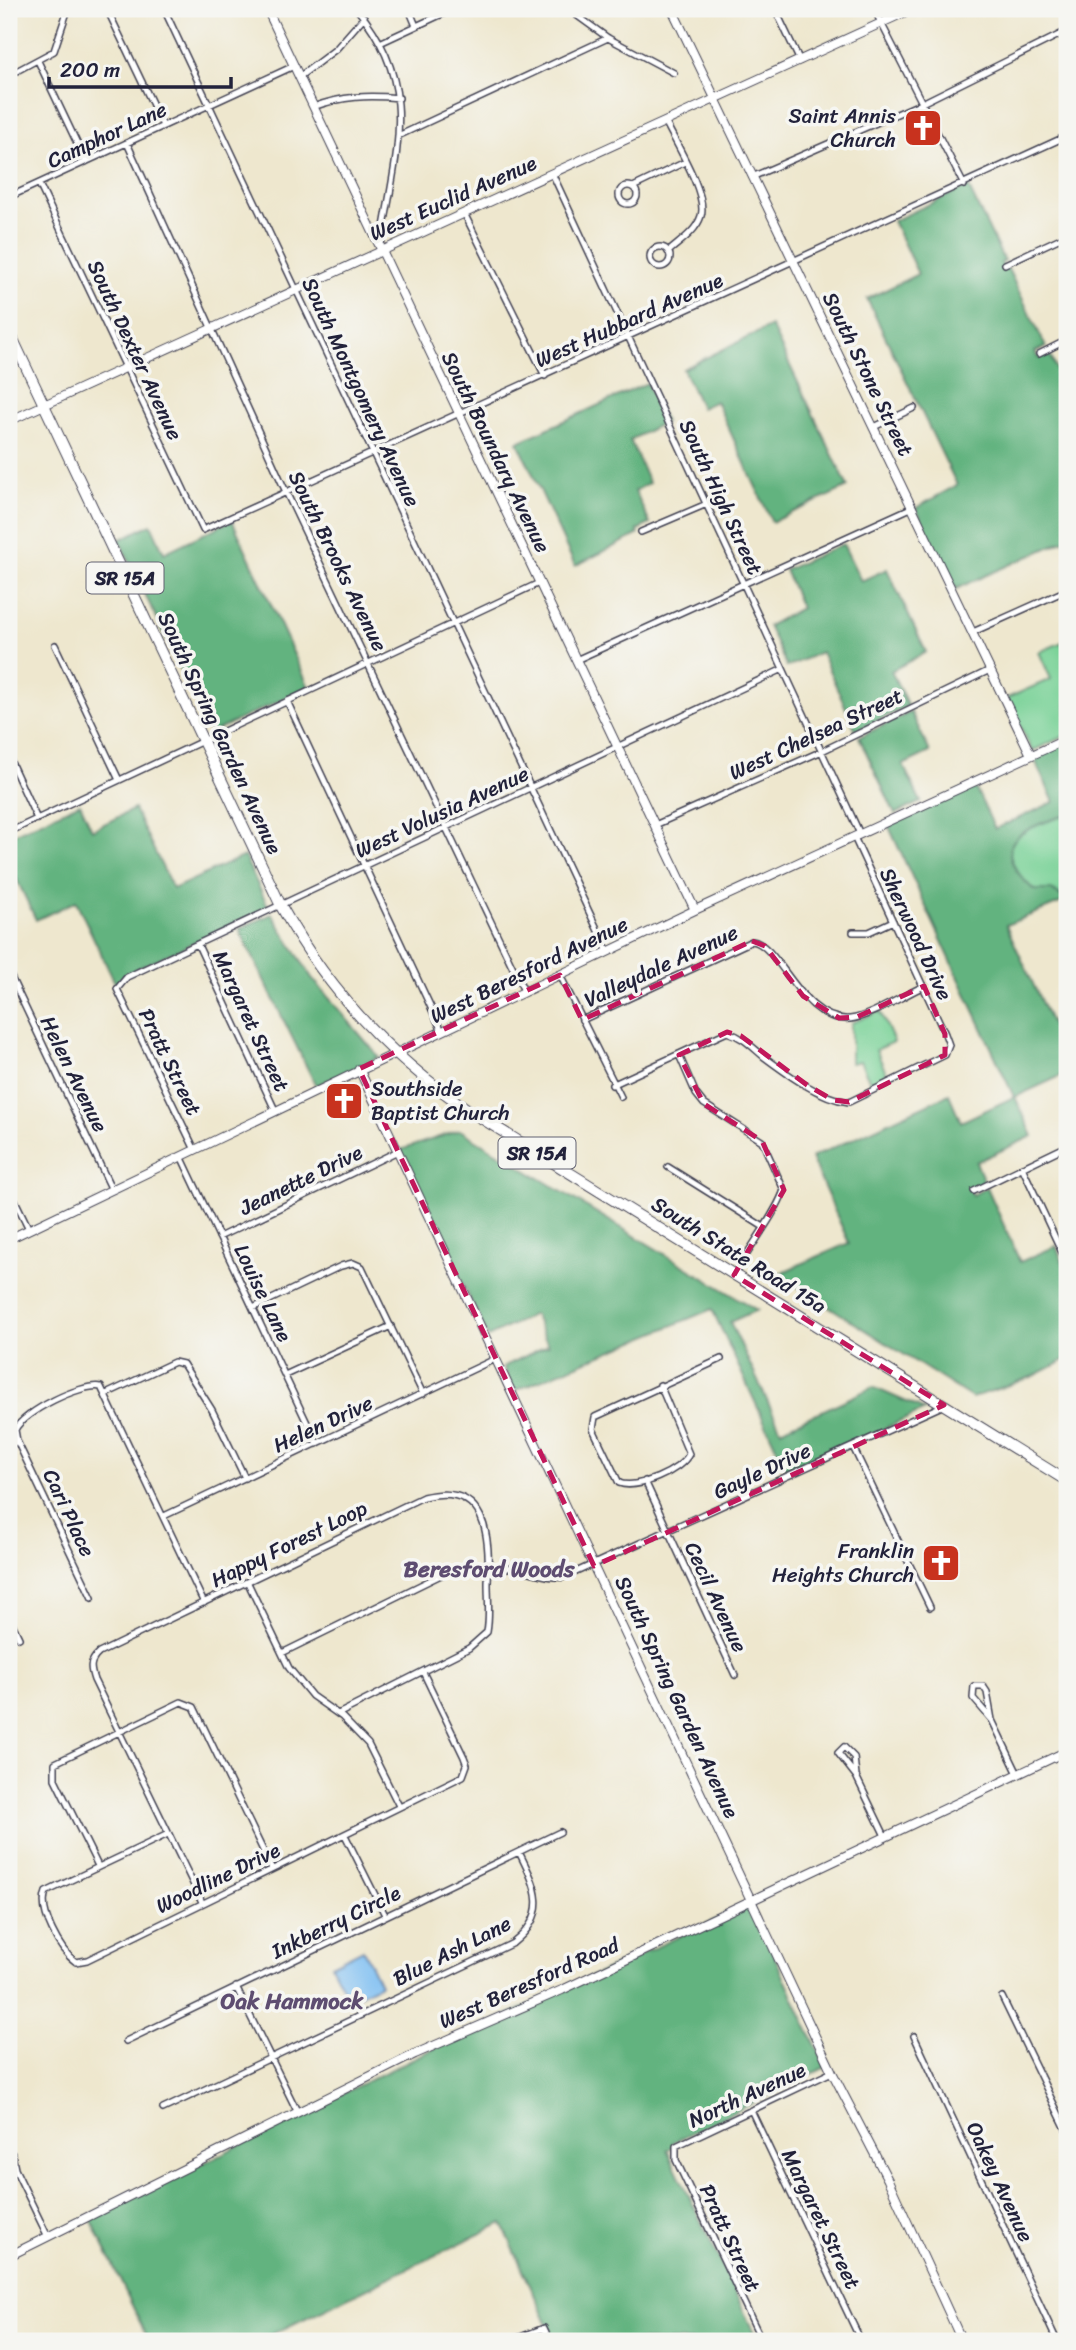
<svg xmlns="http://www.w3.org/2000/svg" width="1076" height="2350" font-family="Sriracha,sans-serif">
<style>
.green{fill:#78d196;stroke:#4d7a68;stroke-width:2}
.forest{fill:#62b37f;stroke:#426a5d;stroke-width:2}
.water{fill:#7dbef2;stroke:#507096;stroke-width:2}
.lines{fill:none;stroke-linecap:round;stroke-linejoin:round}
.street-casing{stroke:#414051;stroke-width:8}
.secondary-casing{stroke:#414051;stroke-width:10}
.highway-casing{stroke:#414051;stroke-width:12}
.street{stroke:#fff;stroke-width:5}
.secondary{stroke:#fff;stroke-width:8}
.highway{stroke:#fff;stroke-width:10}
.marked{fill:none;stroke:#c2185b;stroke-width:5;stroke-dasharray:14 9;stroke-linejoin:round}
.labels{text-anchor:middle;stroke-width:7;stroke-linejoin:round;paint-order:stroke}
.shield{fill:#f6f6f2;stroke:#626272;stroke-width:2}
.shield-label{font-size:19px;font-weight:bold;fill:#22223b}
.poi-label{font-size:21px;fill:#22223b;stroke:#f6f6f2;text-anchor:end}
.street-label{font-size:21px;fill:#22223b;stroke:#f6f6f2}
.neighbourhood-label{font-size:23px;font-weight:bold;fill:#5e4d71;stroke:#f6f6f2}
</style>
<rect width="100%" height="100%" fill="#f6f6f2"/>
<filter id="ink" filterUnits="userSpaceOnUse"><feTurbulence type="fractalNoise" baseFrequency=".0143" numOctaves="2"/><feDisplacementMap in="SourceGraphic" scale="14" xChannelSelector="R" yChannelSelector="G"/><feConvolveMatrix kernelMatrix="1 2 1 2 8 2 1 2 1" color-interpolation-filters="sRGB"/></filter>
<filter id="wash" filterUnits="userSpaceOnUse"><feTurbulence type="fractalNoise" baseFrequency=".00686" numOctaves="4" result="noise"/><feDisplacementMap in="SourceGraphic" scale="28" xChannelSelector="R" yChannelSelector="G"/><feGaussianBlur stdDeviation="1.57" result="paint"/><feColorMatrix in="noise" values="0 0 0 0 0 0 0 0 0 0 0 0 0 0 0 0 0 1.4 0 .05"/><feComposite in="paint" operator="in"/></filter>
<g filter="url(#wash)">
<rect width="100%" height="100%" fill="#eee7ce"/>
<path class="green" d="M1067,640V735L1032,751L1007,698L1051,679L1039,652Z
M1067,815V898L1051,890L1035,891C985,845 1017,830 1067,815Z
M880,1011L894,1042L876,1050L888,1077L871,1084L860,1061L851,1063V1023Z"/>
<path class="forest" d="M968,186L1004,261L1001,263L1004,268L1007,267L1046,347L1035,352L1038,358L1049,353L1067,391V539L956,589L916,508L957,485L867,299L918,274L893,221Z
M771,326L848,487L772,522L716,401L701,408L683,369Z
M647,383L665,422L630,440L649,483L635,491L650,524L637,530L639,534L575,566L518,442Z
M232,520L309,687L211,733L119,540L151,524L164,553Z
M843,544L861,581L887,569L926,652L891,671L908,706L856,731L821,652L787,667L768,626L801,608L785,570Z
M911,712L930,752L903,765L921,802L895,814L859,737Z
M1067,742V815C1018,829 985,845 1034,890H1051L1067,900L1006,925L1067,1058V1073L1015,1097L1033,1136L976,1162L984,1181L970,1190L973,1195L987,1187L1020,1262L1056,1246L1067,1271V1359L1034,1376L972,1398L778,1274L849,1243L811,1158L949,1094L961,1122L1014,1097L888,825L974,785L995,829L1054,802L1034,758Z
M80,803L92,830L134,809L173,889L244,856L269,908L125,974L116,985L76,901L36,920L9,863V836Z
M272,914L312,978L379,1057L316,1086L239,929Z
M460,1130L757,1310L730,1322L781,1430L873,1387L925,1410L788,1473L712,1309L514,1391L503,1367L548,1345L534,1314L488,1337L400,1150Z
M750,1904L826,2067L673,2142V2147L667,2150L758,2341H555L502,2223L258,2341H149L91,2219L416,2057Z"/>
<path class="water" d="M363,1949L380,1984L349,2000L331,1965Z"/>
</g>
<g filter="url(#ink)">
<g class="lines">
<g class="street-casing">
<path id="street" d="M107,9L163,126
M164,9L608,952
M357,9C422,87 395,154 381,245
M409,9L416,26
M568,9L608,38L674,73
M775,9L800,61
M874,9L964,185
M382,42L453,9
M38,61L86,162
M9,75L54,51L68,9
M299,77L336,49L364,17
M313,107C343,96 368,95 399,98
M665,121C675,142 708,195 701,216C696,232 679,242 668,252
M398,136L608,38
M127,143L286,492L524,991
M552,173L860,834
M752,177L922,103L1067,31
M39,184L203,530L1067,136
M619 195a9 9 0 1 1 18 0a9 9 0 1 1-18 0Z
M633,187L685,162
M9,197L294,66
M464,213L545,376
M650 257a10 10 0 1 1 20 0a10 10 0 1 1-20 0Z
M1005,264L1067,235
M1039,354L1067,340
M874,427L914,408
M641,532L709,503
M973,632L1067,590
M55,645L119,780
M576,660L913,507
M287,701L442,1031
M9,758L37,819
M655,825L822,751L990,670
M9,832L539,583
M853,932H869L893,921
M198,945L275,1110
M9,973L111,1188
M560,975L621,1097
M582,1020L752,941C780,944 801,1023 850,1019C870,1017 904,995 924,986
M679,1055L696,1094L704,1104L762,1141L784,1190C776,1214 748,1250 734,1275
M612,1085L727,1032C743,1037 750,1045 763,1056C787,1074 819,1098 849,1102L945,1055L949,1045L945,1034L854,837
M194,1148L117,989L127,977L783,669
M181,1156L317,1444
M668,1167L762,1226
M1022,1167L1067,1263
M9,1188L29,1229
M974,1191L1067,1146
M219,1237L398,1151
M253,1308L341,1266L353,1263L362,1267L423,1394
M285,1375L391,1326
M660,1385L689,1454C681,1471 637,1490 619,1483L593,1429L595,1417L721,1359
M106,1394L174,1362L183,1364L212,1410L245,1478
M17,1441L92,1598
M9,1445L17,1441L15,1430C23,1412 81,1383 101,1387L204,1603
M853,1447L930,1607
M645,1481L735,1675
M164,1516L495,1359
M248,1583L289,1668L312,1696L342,1717L368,1744L399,1806
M9,1617L19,1638
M282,1653L445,1573C465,1568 489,1566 511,1568C529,1570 546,1579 565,1577L944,1405
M992,1720L987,1692L983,1686H974L973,1698L992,1720L1018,1774
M856,1776L854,1757L844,1747L838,1753L856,1776L885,1836
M168,1834L46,1892C38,1911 60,1951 76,1962L87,1960L463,1776L467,1765L464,1757L423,1672
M345,1835L385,1915
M98,1866L55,1779V1763L181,1702L194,1707L272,1869
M202,1902L94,1680C90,1668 89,1662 99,1653L423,1497C488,1481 490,1537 488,1583C488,1600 490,1615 487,1632L469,1648L338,1714
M236,1987L298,2113
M1002,1997L1067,2131
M914,2036L1057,2341
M126,2041L560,1832
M163,2109L513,1943C550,1914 537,1888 519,1852
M751,2110L861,2341
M12,2154L15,2169L48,2237
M510,2341L544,2328L550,2341
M762,2341L676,2160V2146L832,2072"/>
</g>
<g class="secondary-casing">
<path id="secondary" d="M267,9L695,910
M672,9L1031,755
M9,421L912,9
M359,1069L832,2072L888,2180L962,2341
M9,1239L695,910L1067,739
M9,2256L415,2054L562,1990L1067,1751"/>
</g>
<g class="highway-casing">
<path id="highway" d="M9,331L281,906C328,991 391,1059 473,1113L1067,1481"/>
</g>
<use href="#street" class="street"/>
<use href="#secondary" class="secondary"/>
<use href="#highway" class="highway"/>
</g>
</g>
<path class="marked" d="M752,941L765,946L803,996L839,1018L857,1017L924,986L945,1034V1055L849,1102L833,1100L807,1085L741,1036L727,1032L679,1055L704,1104L762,1141L784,1190L734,1275L944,1405L594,1566L359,1069L560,975L582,1020Z"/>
<defs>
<g id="church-square" transform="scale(2.0125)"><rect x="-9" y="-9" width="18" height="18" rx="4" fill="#c8321e" stroke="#f6f6f2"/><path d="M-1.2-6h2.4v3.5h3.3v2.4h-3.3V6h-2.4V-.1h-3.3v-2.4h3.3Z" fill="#fff"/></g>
</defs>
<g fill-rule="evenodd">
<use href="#church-square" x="923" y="128"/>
<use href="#church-square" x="344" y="1101"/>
<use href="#church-square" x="941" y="1563"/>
</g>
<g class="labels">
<g class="shield">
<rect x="86.5" y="562.5" width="77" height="31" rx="5"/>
<rect x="498.5" y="1137.5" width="77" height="31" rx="5"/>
</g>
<g class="shield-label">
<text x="125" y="585">SR 15A</text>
<text x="537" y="1160">SR 15A</text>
</g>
<g class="poi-label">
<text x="896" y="123">Saint Annis<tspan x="896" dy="24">Church</tspan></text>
<text x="371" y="1096" text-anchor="start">Southside<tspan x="371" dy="24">Baptist Church</tspan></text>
<text x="914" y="1558">Franklin<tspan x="914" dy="24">Heights Church</tspan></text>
</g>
<g class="street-label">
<text transform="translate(107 135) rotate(-25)" y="7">Camphor Lane</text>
<text transform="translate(453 198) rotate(-24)" y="7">West Euclid Avenue</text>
<text transform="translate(629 320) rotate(-24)" y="7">West Hubbard Avenue</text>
<text transform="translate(135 350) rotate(65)" y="7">South Dexter Avenue</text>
<text transform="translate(868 374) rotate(64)" y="7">South Stone Street</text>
<text transform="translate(361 392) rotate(65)" y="7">South Montgomery Avenue</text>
<text transform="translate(496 452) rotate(64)" y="7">South Boundary Avenue</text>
<text transform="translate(721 497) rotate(65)" y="7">South High Street</text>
<text transform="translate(338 561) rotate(64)" y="7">South Brooks Avenue</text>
<text transform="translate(220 733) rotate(65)" y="7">South Spring Garden Avenue</text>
<text transform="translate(816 734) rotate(-25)" y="7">West Chelsea Street</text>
<text transform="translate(442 812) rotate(-25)" y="7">West Volusia Avenue</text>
<text transform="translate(916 934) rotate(65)" y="7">Sherwood Drive</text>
<text transform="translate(661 966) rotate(-25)" y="7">Valleydale Avenue</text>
<text transform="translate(529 970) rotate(-26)" y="7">West Beresford Avenue</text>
<text transform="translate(251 1021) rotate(65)" y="7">Margaret Street</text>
<text transform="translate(170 1062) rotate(64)" y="7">Pratt Street</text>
<text transform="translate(74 1074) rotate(64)" y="7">Helen Avenue</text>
<text transform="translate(301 1180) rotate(-26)" y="7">Jeanette Drive</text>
<text transform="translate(739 1255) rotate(32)" y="7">South State Road 15a</text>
<text transform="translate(263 1293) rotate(64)" y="7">Louise Lane</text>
<text transform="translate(323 1424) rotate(-25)" y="7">Helen Drive</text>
<text transform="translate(762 1471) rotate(-25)" y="7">Gayle Drive</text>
<text transform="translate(69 1513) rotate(65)" y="7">Cari Place</text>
<text transform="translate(289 1544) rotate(-26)" y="7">Happy Forest Loop</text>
<text transform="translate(716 1597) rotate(65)" y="7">Cecil Avenue</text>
<text transform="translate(677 1697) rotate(65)" y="7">South Spring Garden Avenue</text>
<text transform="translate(218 1878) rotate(-26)" y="7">Woodline Drive</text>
<text transform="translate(336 1922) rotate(-26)" y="7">Inkberry Circle</text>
<text transform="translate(452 1951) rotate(-27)" y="7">Blue Ash Lane</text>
<text transform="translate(529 1983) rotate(-24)" y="7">West Beresford Road</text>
<text transform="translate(747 2095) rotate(-25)" y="7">North Avenue</text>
<text transform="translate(1000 2182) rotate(65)" y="7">Oakey Avenue</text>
<text transform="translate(821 2219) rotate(64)" y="7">Margaret Street</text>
<text transform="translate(730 2238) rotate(65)" y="7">Pratt Street</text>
</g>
<g class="neighbourhood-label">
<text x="489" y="1577">Beresford Woods</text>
<text x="292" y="2009">Oak Hammock</text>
</g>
</g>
<rect width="1076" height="2350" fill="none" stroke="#f6f6f2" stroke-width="35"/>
<path d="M49 77v10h182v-10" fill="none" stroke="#22223b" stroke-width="3.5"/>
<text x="60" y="77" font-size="21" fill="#22223b" stroke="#f6f6f2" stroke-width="5" paint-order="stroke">200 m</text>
</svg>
